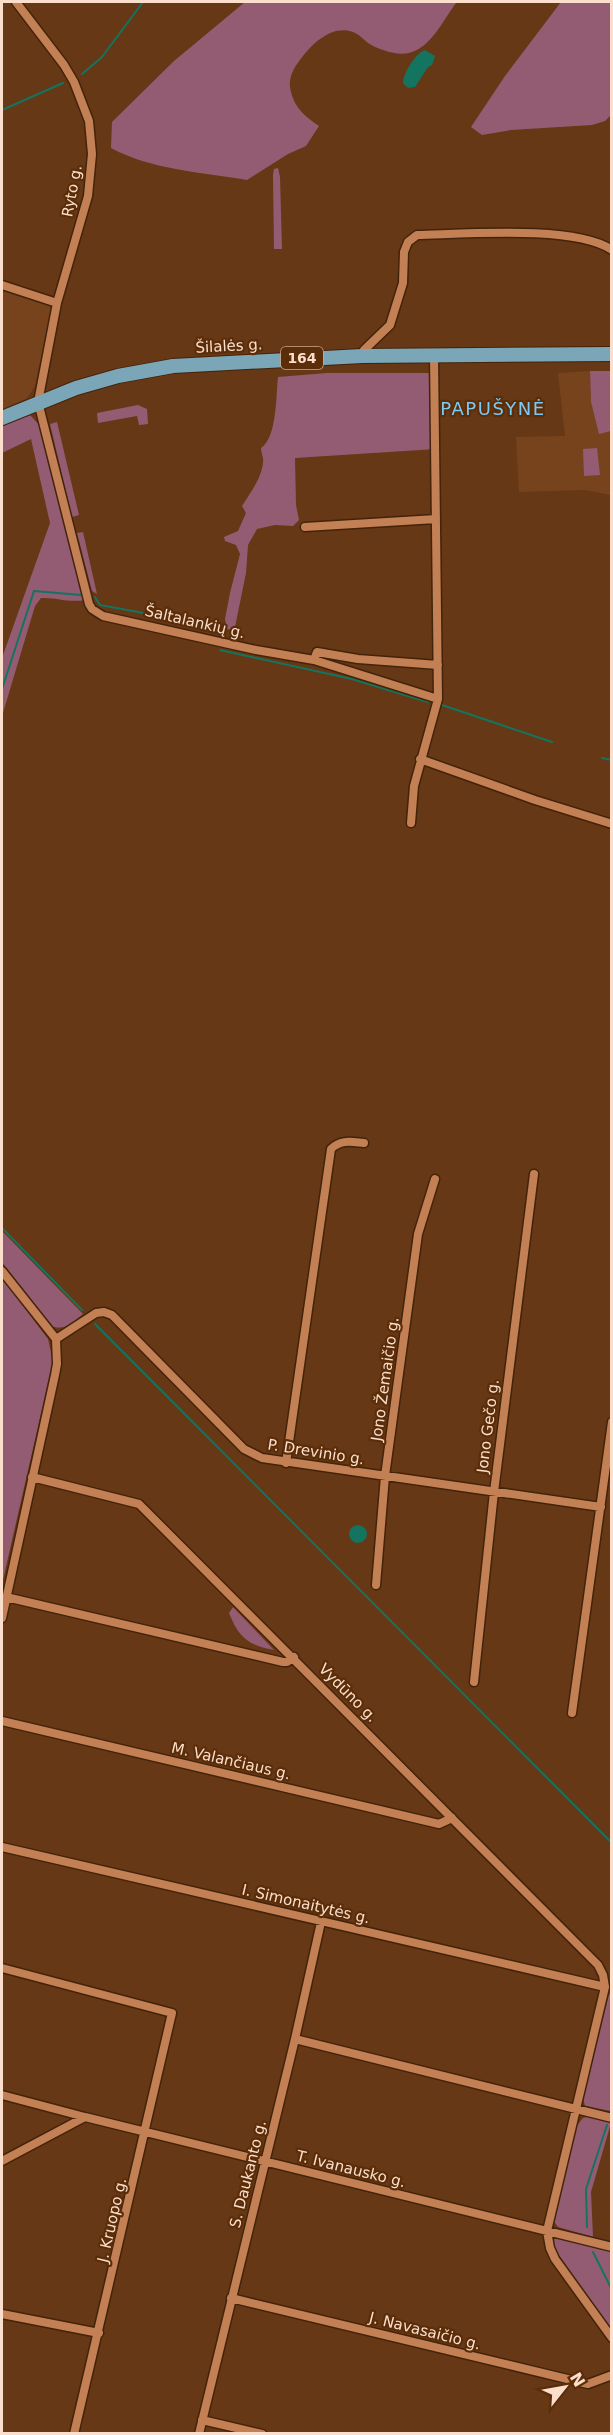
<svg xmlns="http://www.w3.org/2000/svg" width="613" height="2435" font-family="'DejaVu Sans',sans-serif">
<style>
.built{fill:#77431d}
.green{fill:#945c73}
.water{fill:#137460}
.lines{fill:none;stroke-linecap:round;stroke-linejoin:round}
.stream{stroke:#137460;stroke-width:2}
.street-casing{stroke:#43230a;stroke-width:11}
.primary-casing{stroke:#43230a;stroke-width:16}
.street{stroke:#c28054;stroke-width:8}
.primary{stroke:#7aa6b8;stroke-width:14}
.labels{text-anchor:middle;stroke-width:4.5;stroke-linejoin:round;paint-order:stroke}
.shield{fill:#5b2d08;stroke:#cba991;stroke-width:1.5}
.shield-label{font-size:14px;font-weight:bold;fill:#fbdecc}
.street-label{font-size:15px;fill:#fbdecc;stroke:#5b2d08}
.quarter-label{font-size:18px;letter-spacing:1.5px;fill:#7bcaf6;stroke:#5b2d08}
</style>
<rect width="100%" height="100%" fill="#673815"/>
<path class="built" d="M2,285L54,302L35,386L27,398L3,409Z
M590,371L591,402L599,433L611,431V495L585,490L519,492L516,437L565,436L558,373Z"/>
<path class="green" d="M245,2H457C444,18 433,45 412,52C400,57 379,50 368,43C364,40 359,34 353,32C333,25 314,42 303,56C294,67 287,78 291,92C295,109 306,117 319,126L306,146L288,154L247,180C201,172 152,170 111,148L112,122L174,61Z
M561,2H611V115L605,121L592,125L511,130L482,135L471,127L505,76Z
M278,168L280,177L282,249H274L273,175L274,169Z
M590,371H611V431L599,434L591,402Z
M327,373H434L436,449L295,458L296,505L299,520L293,526L275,525L257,529L248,545L246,573L235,627L232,630L227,629L225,619L230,593L240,554L236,545L225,541L224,537L238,531L246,513L242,506C250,493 262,478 263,462C264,458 261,453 261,448C277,438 276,395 278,377Z
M138,405L147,409L148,424L139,425L137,416L98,423L97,413Z
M30,415L40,426L85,600C66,603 58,597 41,598L35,606L2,716V658L50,523L31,439L2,453V426Z
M57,422L79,515L72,517L50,424Z
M597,448L600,475L584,476L583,449Z
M83,532L97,594L92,591L77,533Z
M2,1231L83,1314C72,1323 66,1331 51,1326L2,1262Z
M2,1278L48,1339L53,1361L2,1584Z
M233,1607L274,1650C248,1645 239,1638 229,1613Z
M609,1994L612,1995L611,2111L585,2106L583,2098Z
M591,2116L611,2123L591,2192L593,2237L558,2227L553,2220L576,2127L583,2118Z
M559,2237L611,2250V2330L560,2257L553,2244V2239Z"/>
<path class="water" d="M425,50L435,56L432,65L428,67L415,87L408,88L403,83C404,72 415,54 425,50Z
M349 1534a9 9 0 1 1 18 0a9 9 0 1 1-18 0Z"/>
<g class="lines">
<path class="stream" d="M82,74L102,57L143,2
M2,110L63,83
M95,597L100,605L220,627L222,634
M220,650L352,679L428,702
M2,689L34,591L81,595
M442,705L552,742
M602,758L612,760
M2,1228L82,1310
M95,1324L612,1843
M587,2227L586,2189L607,2125
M593,2252L612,2290"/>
<g class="street-casing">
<path id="street" d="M16,2L64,65L74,82L89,121L92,154L88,196L57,303L38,402L89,604L92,609L103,616L256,650L314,660L438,699L414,786L411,823
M2,285L57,303
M362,356L364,350L390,325L403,283L404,252L408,242L417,235C464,234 575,225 612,250
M434,356L438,699
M305,527L436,519
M314,660L317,652L358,659L438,665
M420,759L535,800L612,824
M2,1271L56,1339L57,1364L55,1375L2,1618
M56,1339L96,1313L104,1312L112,1315L244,1449L262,1458L601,1507
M286,1463L331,1149C341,1139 352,1142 364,1143
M32,1477L139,1504L598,1965L603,1975L605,1987L547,2231L550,2248L555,2259L612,2338
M376,1585L385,1476L418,1234L435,1179
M6,1597L283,1662H287L294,1657
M474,1682L494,1492L534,1174
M572,1713L612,1422
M2,1721L439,1824L452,1818
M2,1847L605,1987
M2,1968L172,2013L74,2434
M295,2039L612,2118
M2,2095L85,2117
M2,2161L85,2117L612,2247
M231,2298L588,2384L612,2375
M2,2314L99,2333
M202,2420L262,2434
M199,2434L295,2039L321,1922"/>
</g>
<g class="primary-casing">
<path id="primary" d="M2,418L76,388L118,376L173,366L362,356L612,354"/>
</g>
<use href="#street" class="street"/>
<use href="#primary" class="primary"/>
</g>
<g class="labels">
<rect class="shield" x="281" y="347" width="42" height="22" rx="4.5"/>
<g class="shield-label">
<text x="302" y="363">164</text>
</g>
<g class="street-label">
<text transform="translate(72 191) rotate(-79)" y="5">Ryto g.</text>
<text transform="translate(229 346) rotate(-3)" y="5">Šilalės g.</text>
<text transform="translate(195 622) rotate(13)" y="5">Šaltalankių g.</text>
<text transform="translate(385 1379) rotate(-82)" y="5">Jono Žemaičio g.</text>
<text transform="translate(488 1426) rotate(-83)" y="5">Jono Gečo g.</text>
<text transform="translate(316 1452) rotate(9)" y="5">P. Drevinio g.</text>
<text transform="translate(348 1693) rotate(45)" y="5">Vydūno g.</text>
<text transform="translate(231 1761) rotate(13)" y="5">M. Valančiaus g.</text>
<text transform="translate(306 1904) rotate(13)" y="5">I. Simonaitytės g.</text>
<text transform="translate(351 2169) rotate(14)" y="5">T. Ivanausko g.</text>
<text transform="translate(248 2174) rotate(-76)" y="5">S. Daukanto g.</text>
<text transform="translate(112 2220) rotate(-77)" y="5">J. Kruopo g.</text>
<text transform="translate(425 2331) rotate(14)" y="5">J. Navasaičio g.</text>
</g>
<g class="quarter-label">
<text x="493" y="415">PAPUŠYNĖ</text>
</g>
</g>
<rect width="613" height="2435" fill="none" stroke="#fbdecc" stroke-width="6"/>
<g transform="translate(565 2387) rotate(59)" stroke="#5b2d08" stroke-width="4.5" paint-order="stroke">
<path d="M0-4.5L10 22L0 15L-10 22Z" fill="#fbdecc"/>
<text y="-9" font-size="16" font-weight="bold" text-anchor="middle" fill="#fbdecc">N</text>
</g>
</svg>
